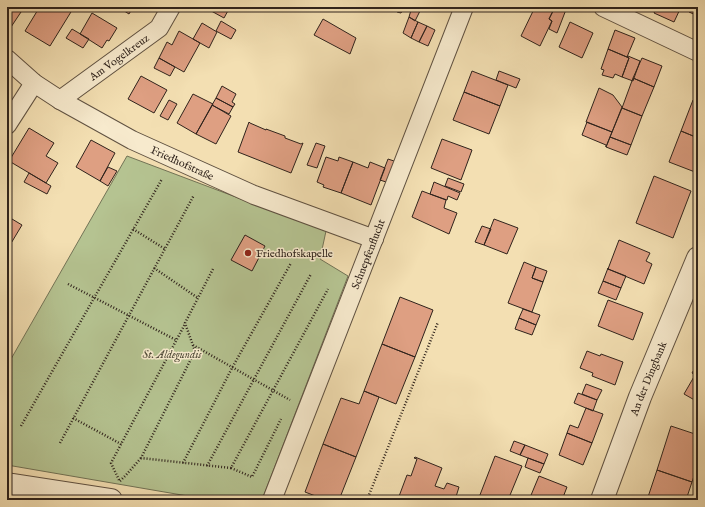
<svg xmlns="http://www.w3.org/2000/svg" width="705" height="507" font-family="'IM FELL English',serif">
<style>
.green{fill:#b5c391;stroke:#727356}
.building{fill:#de9f82;stroke:#2f231c}
.lines{fill:none;stroke-linecap:round;stroke-linejoin:round}
.minor-casing{stroke:#605242;stroke-width:20}
.tertiary-casing{stroke:#605242;stroke-width:24}
.path{stroke:#2f231c;stroke-width:2.5;stroke-dasharray:1 2;stroke-linecap:butt}
.minor{stroke:#f7eacd;stroke-width:18}
.tertiary{stroke:#f7eacd;stroke-width:22}
.poi-dot{fill:#8f2418;stroke:#f7eacd;stroke-width:1.5}
.labels{text-anchor:middle;stroke-width:3;stroke-linejoin:round;paint-order:stroke}
.street-label{font-size:11px;fill:#2f231c;stroke:#f7eacd}
.poi-label{font-size:11px;fill:#2f231c;stroke:#f7eacd;text-anchor:start}
.park-label{font-size:11px;font-style:italic;fill:#504b39;stroke:#f7eacd}
</style>
<rect width="100%" height="100%" fill="#f3dfb2"/>
<filter id="stains"><feTurbulence type="fractalNoise" baseFrequency=".005" numOctaves="4"/><feColorMatrix values="0 0 0 0 .2 0 0 0 0 .09 0 0 0 0 .02 0 0 0 .5 -.17"/></filter>
<radialGradient id="worn" r=".72"><stop offset=".6" stop-color="#630" stop-opacity="0"/><stop offset="1" stop-color="#630" stop-opacity=".3"/></radialGradient>
<path class="green" d="M127,156L326,231L320,259L348,276L262,500H211L7,465V366Z"/>
<path class="building" d="M7,7H12L21,12L11,27L7,24Z
M12,7H24L21,12Z
M42,7H74L50,46L25,31L39,8L41,9Z
M118,7H133L129,14Z
M204,7H230L224,18Z
M399,7H410L409,9L404,7L401,13L397,12Z
M410,7H422L415,21L409,17L411,10L409,9Z
M535,7H555L549,19L552,21L540,46L521,36Z
M555,7H567L557,33L549,29L552,21L549,19Z
M657,7H681L674,22L654,13Z
M691,7H698V16L689,12Z
M92,13L117,28L109,41L107,40L102,48L80,34Z
M409,17L418,22L411,38L403,33Z
M323,19L356,38L350,54L314,35Z
M221,21L236,30L231,39L216,31Z
M418,22L427,26L419,42L411,38Z
M570,22L593,33L582,58L559,47Z
M202,23L217,32L209,48L193,39Z
M427,26L435,30L428,46L419,42Z
M72,29L89,39L83,48L66,38Z
M615,30L635,38L627,57L608,49Z
M179,31L200,43L184,72L159,58L167,42L172,45Z
M608,49L629,58L622,77L615,74L613,78L602,75L604,70L601,69Z
M628,56L640,61L633,81L622,77L629,58L627,57Z
M159,58L175,67L170,76L154,68Z
M642,58L662,66L654,87L633,78Z
M472,71L508,85L500,106L464,92Z
M499,71L520,79L516,88L496,80Z
M141,76L167,90L154,113L128,99Z
M633,78L654,87L642,116L622,108Z
M222,86L236,94L232,102L235,104L233,107L216,98Z
M599,88L613,95L622,107L612,132L586,122Z
M464,92L500,106L489,134L453,120Z
M193,94L213,104L196,134L177,123Z
M216,98L233,107L229,114L212,105Z
M169,100L177,104L168,120L160,116Z
M693,100L698,102V138L681,131Z
M212,105L231,116L216,144L196,134Z
M622,108L642,116L631,145L610,137Z
M249,122L250,123L266,130V129L285,136V138L301,144L303,143L291,173L238,152Z
M587,122L612,132L606,147V145L582,135Z
M29,128L54,143L46,156L58,163L46,183L9,161Z
M681,131L698,138V163L695,172L669,162Z
M610,137L631,145L627,155L606,147Z
M442,139L472,150L461,180L431,168Z
M91,140L115,153L100,181L76,167Z
M316,143L325,146L317,168L307,165Z
M326,157L338,161L339,157L353,162L341,193L323,187L324,185L317,182Z
M388,159L397,162L389,183L380,180Z
M353,162L368,168L370,162L385,168L371,205L341,193Z
M108,167L117,171L108,186L100,181Z
M29,173L51,186L47,194L24,182Z
M654,176L691,191L673,238L636,223Z
M448,178L464,184L461,192L445,186Z
M434,182L460,193L457,200L448,196L447,200L430,194Z
M422,191L446,200L444,208L457,213L449,234L412,217Z
M7,214V216L22,225L7,250Z
M494,219L518,228L507,254L484,245Z
M482,226L491,229L484,245L475,242Z
M245,235L265,246L252,271L231,260Z
M619,240L650,253L646,261L652,264L644,284L608,269Z
M524,262L536,267L532,278L543,282L532,312L508,303Z
M536,267L547,271L543,282L532,278Z
M608,268V269L626,276L621,288L603,281Z
M603,281L621,288L616,300L598,293Z
M400,297L433,310L415,357L382,344Z
M608,300L643,313L633,340L598,326Z
M523,309L540,315L536,325L519,318Z
M519,318L536,325L532,335L515,329Z
M382,344L415,357L396,404L364,391Z
M587,351L600,356L601,354L623,362L615,385L592,376L593,373L580,368Z
M698,363V402L684,394L695,375L692,373Z
M586,384L602,390L597,400L582,394Z
M364,391L379,397L356,457L323,444L341,398L359,404Z
M578,393L597,400L593,411L574,403Z
M586,408L603,414L592,443L567,433L570,425L578,428Z
M671,426L698,435V464L692,482L657,470Z
M567,433L592,443L583,465L559,455Z
M514,441L525,445L520,455L510,451Z
M323,444L356,457L339,500H326L305,492Z
M525,445L548,454L544,464L520,455Z
M495,456L522,466L508,500H478Z
M415,457L442,468L435,486L444,489L447,483L459,487L455,500L398,499L407,475L411,476L417,459L414,458Z
M528,458L544,464L540,473L525,467Z
M657,470L692,482L686,500H647Z
M539,476L567,487L562,500H529Z"/>
<g class="lines">
<g class="minor-casing">
<g id="minor">
<path d="M603,7L698,52"/>
<path id="s1" d="M7,59L34,83L60,100L132,140L254,195L374,239"/>
<path id="s2" d="M60,100L159,28L171,7"/>
<path d="M7,125L34,83"/>
<path id="s3" d="M272,500L464,7"/>
</g>
</g>
<g class="tertiary-casing">
<g id="tertiary">
<path d="M7,484L111,500"/>
<path id="s4" d="M602,500L640,397L698,258"/>
</g>
</g>
<path class="path" d="M133,229L165,249
M154,268L198,298
M213,269L185,323L195,351L141,458L231,468L328,289
M68,284L176,340
M193,345L290,400
M73,418L121,444
M21,426L162,179
M60,443L194,195
M183,463L232,368L291,263
M207,466L311,274
M231,468L252,477L281,419
M119,480L111,463L185,324
M120,481L126,475L141,458
M367,500L438,322"/>
<use href="#minor" class="minor"/>
<use href="#tertiary" class="tertiary"/>
</g>
<circle class="poi-dot" cx="248" cy="253" r="4"/>
<g class="labels">
<g class="street-label">
<text dy="4" stroke="none"><textPath href="#s2" startOffset="73">Am Vogelkreuz</textPath></text>
<text dy="4" stroke="none"><textPath href="#s1" startOffset="205">Friedhofstraße</textPath></text>
<text dy="4" stroke="none"><textPath href="#s3" startOffset="264">Schnepfenflucht</textPath></text>
<text dy="4" stroke="none"><textPath href="#s4" startOffset="130">An der Dingbank</textPath></text>
</g>
<g class="poi-label">
<text x="256" y="257">Friedhofskapelle</text>
</g>
<g class="park-label">
<text x="172" y="358">St. Aldegundis</text>
</g>
</g>
<rect width="705" height="507" fill="none" stroke="#f3dfb2" stroke-width="24"/>
<rect x="8" y="8" width="689" height="491" fill="none" stroke="#2f231c" stroke-width="2"/>
<rect x="12" y="12" width="681" height="483" fill="none" stroke="#2f231c"/>
<rect width="100%" height="100%" filter="url(#stains)"/>
<rect width="100%" height="100%" fill="url(#worn)"/>
</svg>
